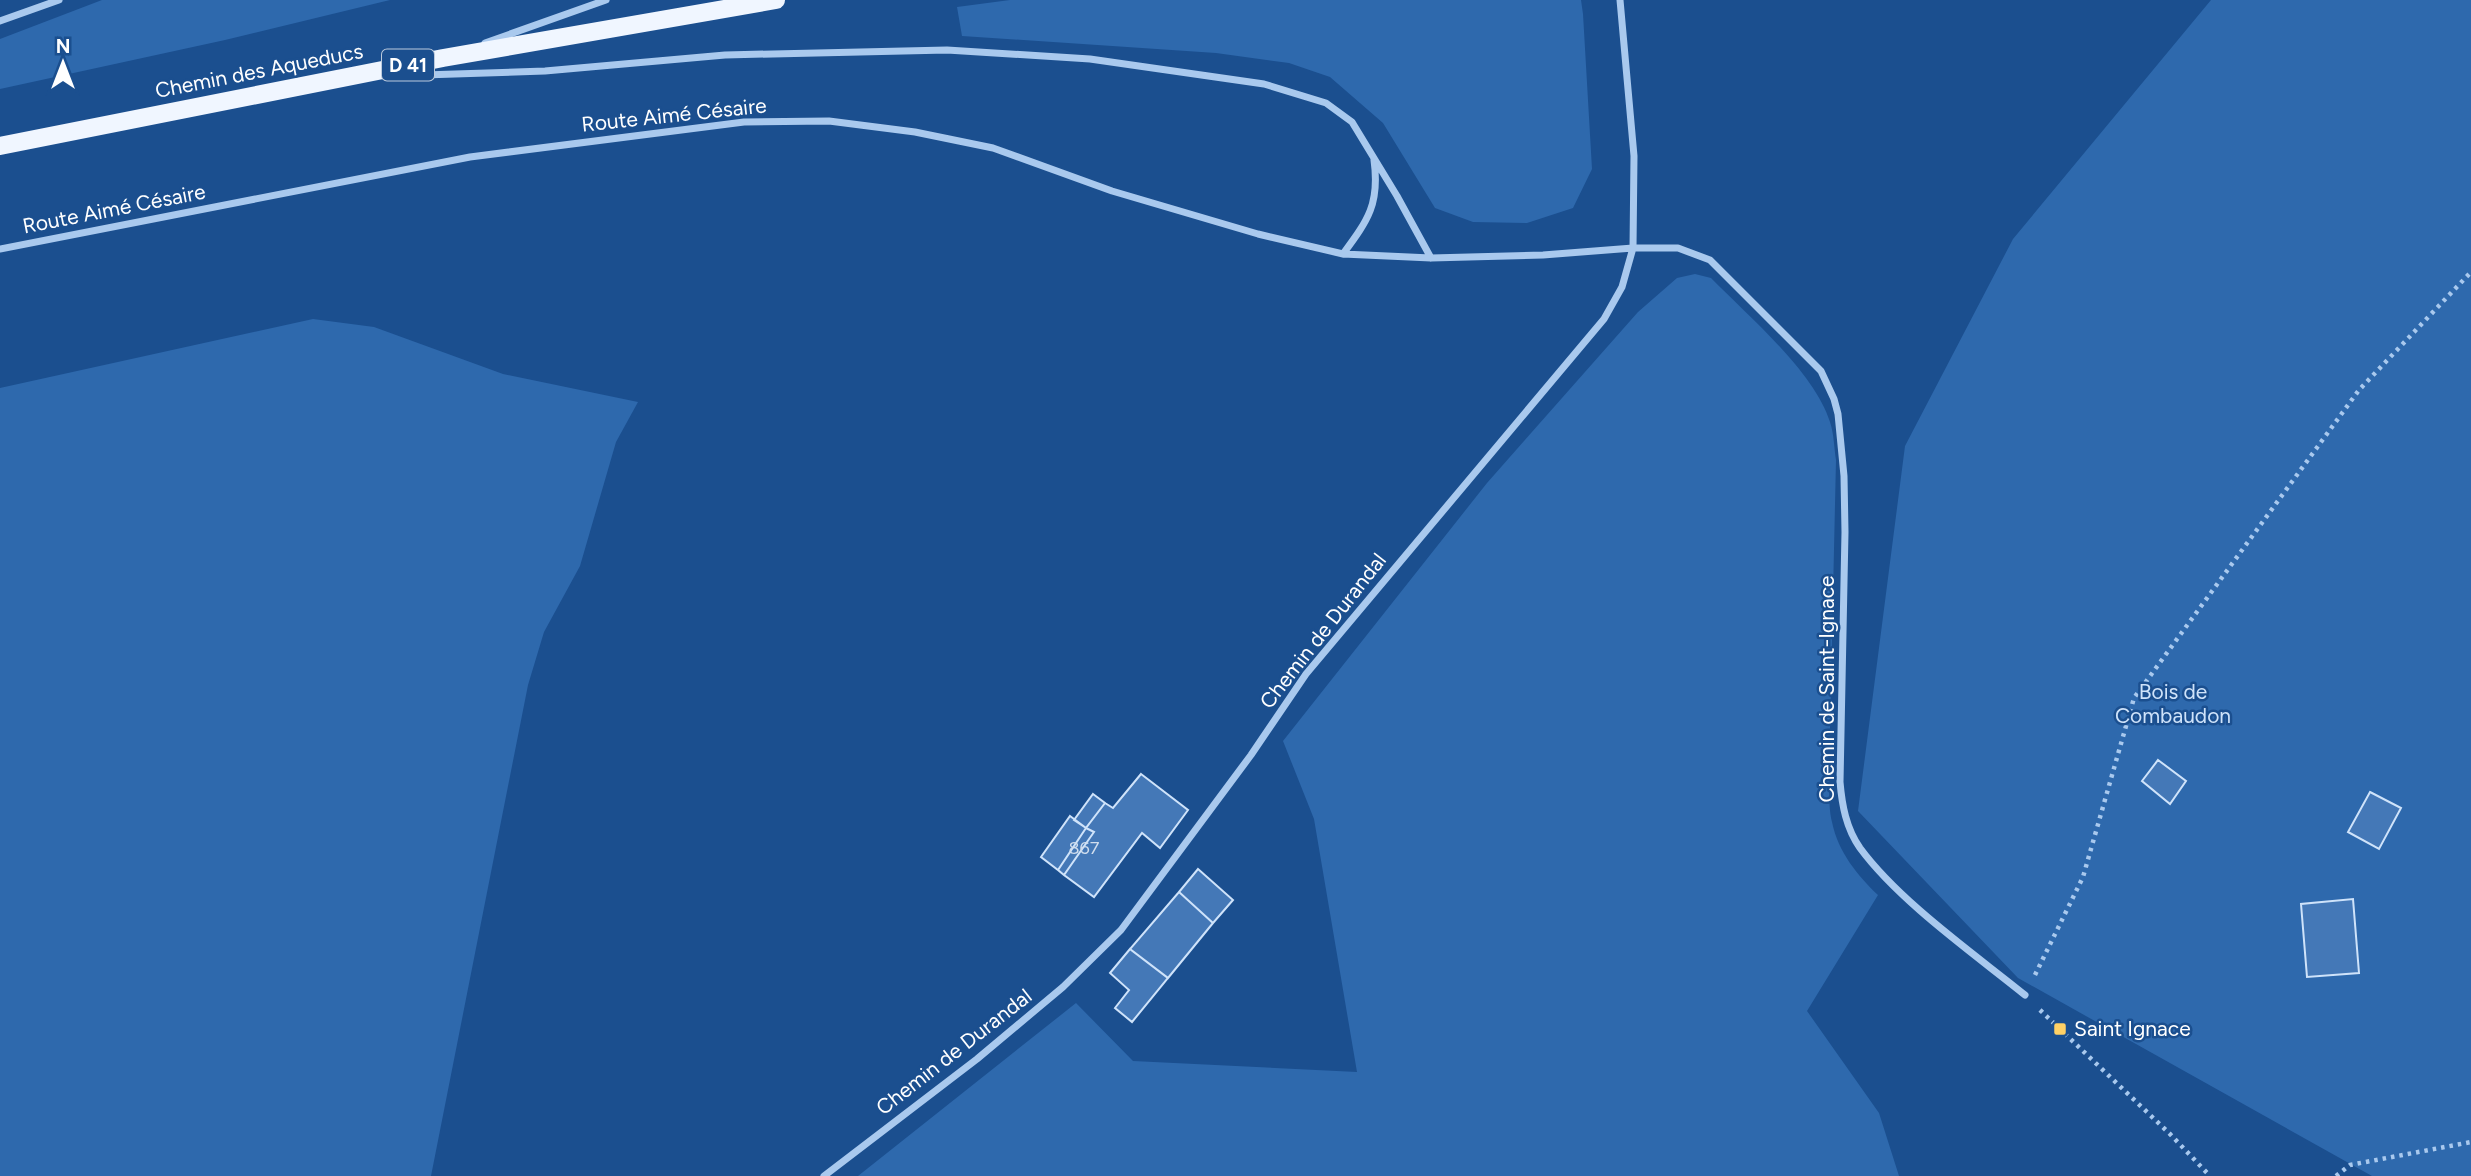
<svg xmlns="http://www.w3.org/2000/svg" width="2471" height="1176" font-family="Figtree,sans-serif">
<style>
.green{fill:#2e69ad}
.building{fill:#4478b7;stroke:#cfe3fa;stroke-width:2}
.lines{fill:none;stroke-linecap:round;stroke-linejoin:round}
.path{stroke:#a9c9ee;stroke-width:4.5;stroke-dasharray:3.5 5;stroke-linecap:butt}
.minor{stroke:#a9c9ee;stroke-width:7}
.primary{stroke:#f0f6ff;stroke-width:18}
.poi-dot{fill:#ffd166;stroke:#1b4f8f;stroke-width:2.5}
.labels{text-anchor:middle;stroke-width:5;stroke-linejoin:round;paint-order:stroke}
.number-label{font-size:18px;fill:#d0dded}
.shield{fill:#1b4f8f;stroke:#bbcadd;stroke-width:2}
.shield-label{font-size:19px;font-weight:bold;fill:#fff}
.street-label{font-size:21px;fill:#fff;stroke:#1b4f8f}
.park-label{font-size:21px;fill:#cfe3fa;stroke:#1b4f8f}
.poi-label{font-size:21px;fill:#fff;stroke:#1b4f8f;text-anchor:start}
</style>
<rect width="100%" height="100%" fill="#1b4f8f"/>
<path class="green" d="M102,0H390L225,40L0,89V39Z
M1010,0H1581L1583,14L1592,169L1573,208L1527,223L1473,222L1435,208L1383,123L1330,77L1289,63L1216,53L962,36L957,7Z
M2211,0H2471V1176H2372L2018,978L1858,811L1905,446L2013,239Z
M1695,274L1711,278C1748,316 1814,371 1830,422C1834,434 1834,447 1836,460L1829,773C1830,789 1828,807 1832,822C1838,852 1858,876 1878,895L1807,1011L1879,1113L1899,1176H858L1076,1003L1133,1061L1357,1072L1314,819L1283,741L1487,483L1638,312L1677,278Z
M313,319L374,327L503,374L638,402L616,442L580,566L544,632L528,685L431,1176H0V388Z"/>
<path class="building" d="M2158,760L2186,781L2170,804L2142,781Z
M1141,774L1188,810L1160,848L1142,833L1094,897L1064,875L1094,832L1086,828L1105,803L1113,808Z
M2370,792L2401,808L2379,849L2348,832Z
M1093,794L1105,803L1086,828L1074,820Z
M1070,816L1086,828L1058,870L1041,857Z
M1086,828L1094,832L1064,875L1058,870Z
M1198,869L1233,900L1213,923L1179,892Z
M1179,892L1213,923L1168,978L1130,949Z
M2353,899L2359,973L2307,977L2301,904Z
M1130,949L1168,978L1132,1022L1115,1008L1129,990L1110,973Z"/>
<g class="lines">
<path class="path" d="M2035,975L2083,877L2134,698L2359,390L2471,272
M2040,1010L2170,1134L2210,1176
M2336,1176L2350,1165L2471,1142"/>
<path class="minor" d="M0,21L59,0
M485,43L606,0
M392,76L545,71L725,55L947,50L1090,59L1264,84L1326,103L1352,122L1397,196L1431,258
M0,249L470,157L744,122L829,121L915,132L993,148L1112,191L1258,234L1343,254L1431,258L1543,255L1633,248H1678L1710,260L1821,371L1834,399L1838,414L1844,476L1845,532L1840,782C1842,805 1846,828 1860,848C1899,901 1973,953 2025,995
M1343,254C1368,220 1380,204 1374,160
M824,1176L977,1059L1063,987L1121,930L1251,755L1306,674L1604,319L1622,287L1633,248L1634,156L1620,0"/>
<path class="primary" d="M0,146L443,58L776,0"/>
</g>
<rect class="poi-dot" x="2053" y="1022" width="14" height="14" rx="3.5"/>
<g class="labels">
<g class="number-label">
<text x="1084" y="854">867</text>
</g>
<rect class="shield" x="382" y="49.5" width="52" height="31" rx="5"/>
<g class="shield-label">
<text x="408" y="72">D 41</text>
</g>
<g class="street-label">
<text transform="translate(259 71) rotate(-11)" y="7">Chemin des Aqueducs</text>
<text transform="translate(674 115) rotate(-6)" y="7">Route Aimé Césaire</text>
<text transform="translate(114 209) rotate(-11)" y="7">Route Aimé Césaire</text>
<text transform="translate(1323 631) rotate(-52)" y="7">Chemin de Durandal</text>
<text transform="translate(1827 689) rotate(-90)" y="7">Chemin de Saint-Ignace</text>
<text transform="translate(954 1052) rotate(-38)" y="7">Chemin de Durandal</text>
</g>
<g class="park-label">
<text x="2173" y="699">Bois de<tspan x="2173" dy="24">Combaudon</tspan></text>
</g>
<g class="poi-label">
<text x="2074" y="1036">Saint Ignace</text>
</g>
</g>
<g transform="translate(63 63)" stroke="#1b4f8f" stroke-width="5" paint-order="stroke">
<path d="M0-5L12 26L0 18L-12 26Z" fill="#ffffff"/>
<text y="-10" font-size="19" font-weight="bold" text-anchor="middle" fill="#ffffff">N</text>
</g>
</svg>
